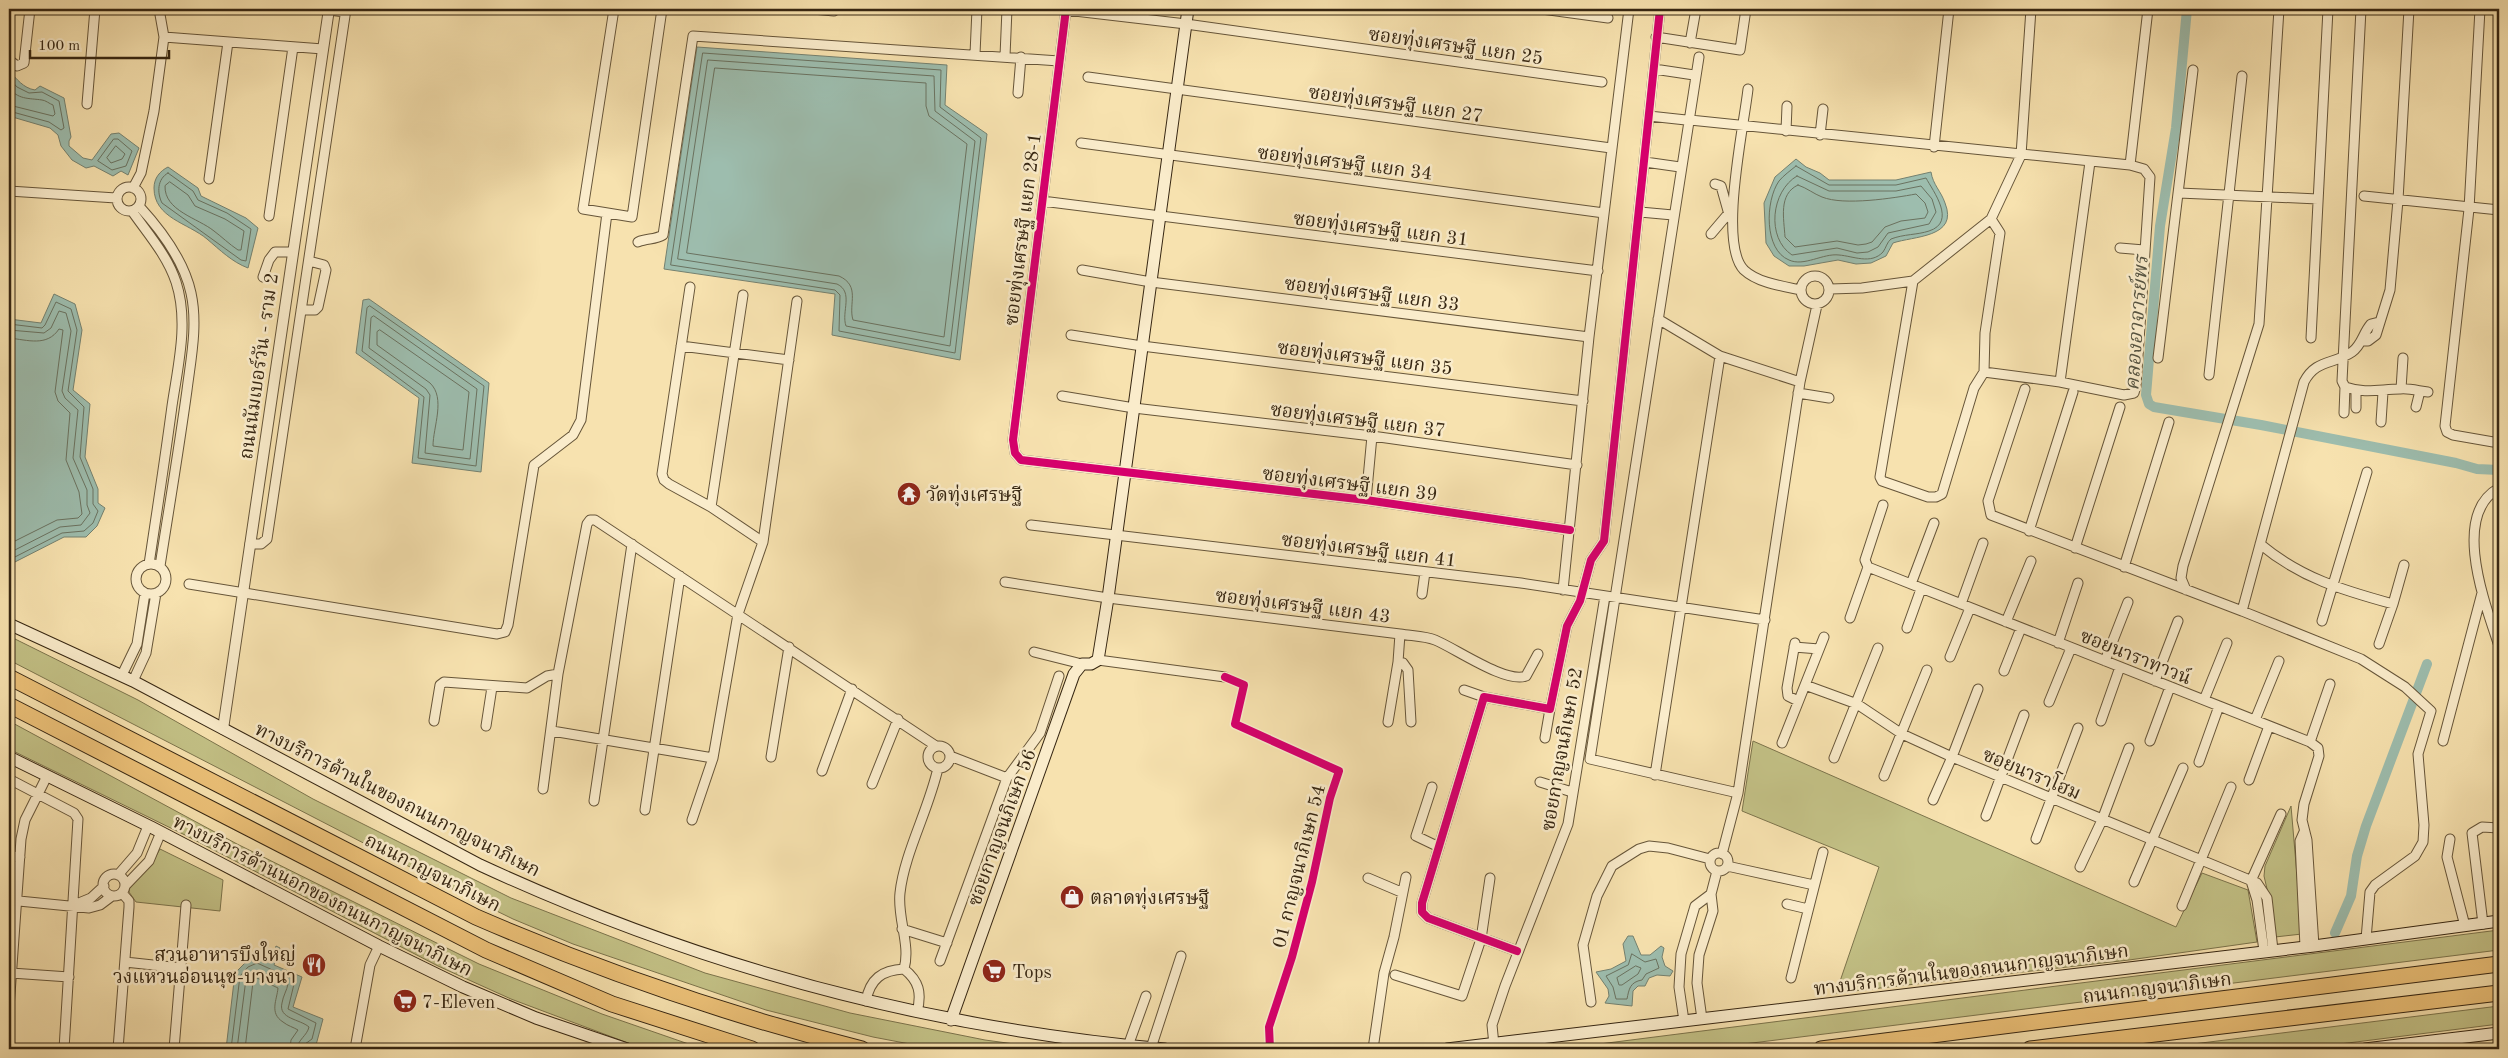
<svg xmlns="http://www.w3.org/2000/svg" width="2508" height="1058" font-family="'Old Standard TT','Noto Serif Thai',serif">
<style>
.green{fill:#c3c186;stroke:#7c744c}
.water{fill:#9dbdae;stroke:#748170}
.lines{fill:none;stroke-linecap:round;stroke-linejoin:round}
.shore{stroke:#6a7260;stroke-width:1}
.canal{stroke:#9dbdae;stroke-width:10}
.minor-casing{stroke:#665539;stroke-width:11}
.tertiary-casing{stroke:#665539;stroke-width:12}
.secondary-casing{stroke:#362612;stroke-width:13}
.motorway-casing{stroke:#362612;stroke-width:17}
.minor{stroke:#faeccb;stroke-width:9}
.tertiary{stroke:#faeccb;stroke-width:10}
.secondary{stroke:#faeccb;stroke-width:11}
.motorway{stroke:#ecc178;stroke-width:15}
.cycleway-casing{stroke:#faeccb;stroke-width:11}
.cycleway{stroke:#d6006c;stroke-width:8}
.labels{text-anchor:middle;stroke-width:5;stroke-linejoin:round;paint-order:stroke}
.street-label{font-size:19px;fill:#362612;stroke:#faeccb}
.poi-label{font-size:19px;fill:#362612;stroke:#faeccb;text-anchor:start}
.water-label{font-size:20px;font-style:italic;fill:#555341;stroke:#faeccb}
</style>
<rect width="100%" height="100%" fill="#f7e2af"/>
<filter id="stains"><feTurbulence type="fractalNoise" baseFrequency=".004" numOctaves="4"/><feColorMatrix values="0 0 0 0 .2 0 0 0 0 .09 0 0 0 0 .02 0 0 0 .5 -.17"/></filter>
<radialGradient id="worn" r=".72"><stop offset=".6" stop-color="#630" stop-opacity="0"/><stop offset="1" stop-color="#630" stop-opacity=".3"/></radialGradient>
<path class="green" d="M9,636L138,700L313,799L511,898L705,973L850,1013L985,1040L1051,1049H936L873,1037L766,1010L573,944L513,919L470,898L9,660Z
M9,721L237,844L479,964L602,1014L703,1049H644L511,999L438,966L185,835L9,749Z
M1753,741L2176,927L2202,873L2248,890L2257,942L2129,960L1836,993L1879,867L1742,811Z
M2291,806L2302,934L2275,937L2271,906L2264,876L2265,866Z
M160,849L223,880L220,911L136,902L129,892L130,886L149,868Z
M2499,930V950L1704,1049H1560Z
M2499,1006V1024L2300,1049H2153Z"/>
<path class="water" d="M697,47L947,65L945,105L987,134L960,360L832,335L835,294L664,269Z
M9,71C17,79 23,88 35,90L40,86L64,98L71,137L69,141V146L83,158L92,160L111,134L119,133L139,148L128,175L121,171L113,176L94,166L86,168L72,160L61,146L58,135L50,128L9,116Z
M1796,159L1806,167L1820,173L1829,180H1896L1931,172C1933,185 1941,191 1945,203C1959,238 1913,236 1893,243L1886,256L1871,263L1856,264L1838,260L1804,266H1789L1774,256L1766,243L1764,203L1775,177Z
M168,167L198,188L201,196L246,218L258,228L248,268C232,262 220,250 207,239C188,223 154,218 154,188C154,178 160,171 168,167Z
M54,294L75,304L82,330L73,390L90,404L85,457L98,489V503L105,508L97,526L86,537H64L9,565V319L41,323Z
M369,299L489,383L481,472L412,463L419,398L356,353L363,300Z
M1628,936H1633L1641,955H1650L1661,946L1664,948L1662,957L1665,966L1673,971L1670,976L1657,975L1649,978L1645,986H1638L1633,991L1632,1006L1605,1003L1609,996L1608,989L1596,972L1611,969L1626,961L1623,944Z
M276,946L280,948L274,965L302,977L293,1007L323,1019L316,1045H311L307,1049H226L235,973L245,963L257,957L270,963Z"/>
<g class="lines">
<path class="shore" d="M703,53L941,70L940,107L981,138L955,353L839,331L840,295L835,290L671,265Z
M708,60L934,76L935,111L975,141L950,346L846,326C841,312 854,292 837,284L678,259Z
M715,68L926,83V106L929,116L967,144L944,337L853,320C848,304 861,286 839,276L687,253Z
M9,78L17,87L29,93L42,92L59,101L64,128L61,130L49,122L9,111
M9,87C17,100 29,98 42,100C45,100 50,104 53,105L55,114L53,116L9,105
M114,139H118L132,151L126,166L112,170L98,161Z
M116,146L125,154L122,159L111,163L107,158Z
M1796,166L1829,185H1896L1926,178C1933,191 1957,222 1929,231C1917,235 1904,234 1891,239C1887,242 1886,248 1883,252C1871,265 1853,256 1839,255C1823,253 1804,267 1789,260C1764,250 1765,201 1779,181C1783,176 1791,170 1796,166Z
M168,173L193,191L198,200L227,213L251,229L246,261L241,260L162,203C157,193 157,179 168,173Z
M1797,176L1829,191H1896L1921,186L1932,199L1936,212L1929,224L1888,233L1878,247L1868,252L1857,253L1837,248L1792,255C1766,238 1771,191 1797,176Z
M170,182L188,195L195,206L225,219L244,231L241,250H238C229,244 222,237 214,231C198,218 164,211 165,186Z
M1798,185C1807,188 1814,194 1822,197C1844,206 1894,198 1916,194L1925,203L1928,212L1925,218L1901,221L1885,227L1872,242L1866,244L1858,245L1837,241L1795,247L1785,237C1784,219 1778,194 1798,185Z
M370,306L484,386L476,466L418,458L424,397L362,351L367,308Z
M374,316L477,389L470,459L425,453L430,395L426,389L369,348L371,318Z
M9,324L42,328L45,325L56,302L71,309L77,330L68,391L84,407L80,457L93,489V504L98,511L93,523L84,531L62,533L9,560
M9,330L44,333L51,328L59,311L66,313L71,331L62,391L65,398L78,410L73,458L87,490V505L90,513L81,525L60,527L9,553
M380,330L469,392L463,450L433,446C433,427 446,398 430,383L377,345V332Z
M9,338C28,340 47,347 59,329L63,330L55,392L58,401L70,413L66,460L79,492L82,514L78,518L57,520L9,544
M1632,954L1645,962L1656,959L1659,968L1646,974L1642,980C1630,982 1629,989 1627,999H1616L1613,987L1606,976L1628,965Z
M1636,966L1641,968L1638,974L1622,985H1619L1617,978Z
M231,1049L240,976L248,967L257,963L295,980L288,1009L316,1023L312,1039L305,1044L304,1049
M237,1049L246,979L257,970L288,984C287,990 283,996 282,1003C278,1019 300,1019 309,1027C307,1036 298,1039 297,1049
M245,1049L253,982L257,978L278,988C277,1000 269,1013 283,1022C288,1026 293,1027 298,1030L291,1040L290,1049"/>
<path class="canal" d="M2187,9L2176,128L2160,226L2146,395L2149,404L2154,407L2261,425L2456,463L2477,469L2499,470
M2335,933L2351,896L2357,856L2366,826L2427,664"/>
<g class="minor-casing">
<path id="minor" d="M614,9L583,209L632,217L662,9
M813,9L834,11
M1066,9L1013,440L1015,453L1021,460L1366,500L1570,530
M1542,9L1608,18
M2361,9L2342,381L2345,387C2365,394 2381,389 2400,389C2409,388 2419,391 2428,392
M2480,9L2469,209L2445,426L2447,432L2453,435L2499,443
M329,10L345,12
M1066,10L1186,24L1602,82
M164,37L323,49
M1656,37L1740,50L1746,9
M1690,43L1696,9
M975,54L977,9
M1005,56L1007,9
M1699,57L1590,759L1738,793
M9,60L17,66L24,63L30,9
M1654,69L1694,75
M1088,77L1611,148
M1748,89C1744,126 1718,244 1744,270C1758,283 1782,286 1801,290
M1018,93L1021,57
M87,104L95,9
M1649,116L1686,120
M1690,120L2130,165L2144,169L2150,177L2136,386L2134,393L2124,395L2060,382L1984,372
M1786,131L1787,106
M1820,135L1823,109
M1081,143L1604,213
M1934,147L1949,9
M1645,162L1680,167
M2130,165L2148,9
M209,179L228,42
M1715,184L1721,186L1730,218
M117 199a12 12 0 1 1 24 0a12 12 0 1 1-24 0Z
M133,188L141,173L154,111L164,37L159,9
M9,191L116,198
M2179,193L2318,199
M2364,196L2499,210
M1042,201L1598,271
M139,206C161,230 184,260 191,293C198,325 191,358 187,390C179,449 169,508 160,566
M132,211C148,234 167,255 176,282C189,322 178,365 172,406C165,459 157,511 149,564
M1640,212L1673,215
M269,216L293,47
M1711,234L1728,214
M638,242C647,238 655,240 663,235L693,36L1059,61
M2120,248L2144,250
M1082,270L1151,282L1589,337
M1801 290a14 14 0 1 1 28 0a14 14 0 1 1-28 0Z
M263,277L269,260L275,252H293
M1913,281L1880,477L1882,481L1928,497H1936L1942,494L1974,388L1984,372L1985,333L2000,233L1991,219
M690,287L662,474L664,480L669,484L711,507L763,542
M1830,289L1862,288L1913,281L1991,219L2021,155L2031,9
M301,310H315L318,307L326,270L324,265L309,261
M1658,319L1720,356L1800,382
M1071,335L1142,346L1583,401
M2311,338L2328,9
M2362,341H2368L2376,335L2390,290L2398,200L2409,9
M681,346L789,360
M2158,358L2193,70
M2209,375L2242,76
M2060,382L2090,162
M2025,389L1988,501L1991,515L2242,611
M2401,389L2403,358
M2356,391V408
M1798,393L1829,398
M1062,396L1134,408L1372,436L1577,465
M2416,407L2420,391
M2344,413L2345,387
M2381,422L2383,392
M2499,488C2450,515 2486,606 2499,646
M1366,500L1372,436
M1883,505L1865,560L1868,567L2310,742L2318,748L2319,756L2304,804L2302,820L2307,840L2314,946
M711,507L743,295
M1031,525L1521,583L1765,620
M2029,531L2073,392
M250,544H261L267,539L346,9
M2260,544C2301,578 2342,590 2393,604L2404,565
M2075,548L2120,407
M136 579a15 15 0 1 1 30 0a15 15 0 1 1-30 0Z
M2124,567L2169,422
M1005,582L1108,598L1400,634L1398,662L1403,663L1408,670L1411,722
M189,584L497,634L505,632L508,625L534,465L573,435L581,420L607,213
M1911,584L1934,523
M1563,590L1589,337L1629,9
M2186,590L2181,578L2183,566L2259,324L2279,9
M1422,594L1425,572
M1961,604L1983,543
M1850,618L1868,567
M2322,621L2367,472
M2006,622L2031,561
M1907,628L1921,589
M1400,634C1412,636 1425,636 1435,640C1455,648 1506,684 1526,676L1538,654
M1795,643L1787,688L1788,696L1798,701
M2058,643L2078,583
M2379,644L2393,604
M1794,647L1819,649
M1034,652L1082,664
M1950,657L1970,608
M1098,660L1225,677
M2105,661L2128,602
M2004,671L2021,628
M122,675L137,644L145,593
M133,681L146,653L156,593
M2155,681L2178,621
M1805,685L1857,704L1902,734L1952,757L2257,883L2267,898L2273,950
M1464,690L1484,697
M2204,700L2227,643
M2049,702L2071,648
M2255,720L2279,661
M434,721L440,685L444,682L527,688L547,676L558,674
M2101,721L2120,667
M1388,722L1398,662
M486,726L492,687
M552,731L713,758
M1545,738L1550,709
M2150,741L2170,687
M2443,741L2482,593
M2310,742L2330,684
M1782,743L1824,637
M928 757a11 11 0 1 1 22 0a11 11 0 1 1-22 0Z
M950,756L1007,778
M771,757L789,647
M1834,758L1878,648
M2199,762L2219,706
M822,771L852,689
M1655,775L1720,356
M1884,776L1927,670
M9,779L74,813L78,819L64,1049
M2249,780L2269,726
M1540,782L1572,792
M872,784L898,719
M1432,787L1416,836L1439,847
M543,789L558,674L587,524L590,520H595L936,746
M1933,800L1952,757L1978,689
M594,801L632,544
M645,810L680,576
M1986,816L2024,715
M692,820L713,758L738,614L763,542L797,301
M2304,832L2300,841L2305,947
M2036,839L2078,728
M2450,839L2447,857L2465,926
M1710 862a9 9 0 1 1 18 0a9 9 0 1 1-18 0Z
M1722,854L1738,793L1800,382L1817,305
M9,856L20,857
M1727,866L1814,885
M2080,867L2102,820L2129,748
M103 885a11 11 0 1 1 22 0a11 11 0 1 1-22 0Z
M118,875L137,853L148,826
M1368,878L1401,892
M2251,881L2281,814
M2251,881L2257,900L2264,951
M2134,882L2183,768
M125,886L149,861L161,832
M9,900L89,908L100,905L112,896
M1787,904L1808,909
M74,905L91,898L104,886
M2182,906L2231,787
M2483,924L2472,833L2482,827L2499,828
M902,929L947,943
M2366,939L2370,892L2375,885L2415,856L2423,842L2424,825L2418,754L2431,711L2405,687L2361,659L2242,611L2304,382C2316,359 2333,365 2352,352C2362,345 2363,333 2371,324L2379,322
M1517,951L1428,918L1422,912V903L1484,697L1550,709L1567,626L1580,601L1591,560L1604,541L1660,9
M940,961L1007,778L1040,733L1059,676
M125,962L181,968
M904,969C911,945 897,918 900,893C904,854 929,809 938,768
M11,973L69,977
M1395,975L1462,996L1481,939L1490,878
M1791,978L1823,852
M866,1001C870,979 882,970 904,969C919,981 922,993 917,1012
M1591,1002L1583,945L1597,896L1612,866L1639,849L1649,846L1668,848L1710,859
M9,1008L21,839L25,820L47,776
M1702,1019L1697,983L1699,955L1713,911L1711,894L1717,871
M1684,1021L1679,987L1681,954L1695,906L1711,894
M1494,1045L1492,1025L1505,986L1568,824L1605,596
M1128,1046L1146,996
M1151,1048L1181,956
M118,1049L129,907V901L122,893
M174,1049L186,905
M355,1049L370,965L379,946
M1373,1049L1384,973L1394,937L1406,877"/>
</g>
<g class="tertiary-casing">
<path id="tertiary" d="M223,729L329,9"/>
</g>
<g class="secondary-casing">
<path id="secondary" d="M9,624L133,681L480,865C696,965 927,1028 1165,1049
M9,757L151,827L379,946L463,987L536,1018L627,1049
M951,1020L1074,674L1082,664H1091L1098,660L1108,598L1188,9
M1447,1049L2314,946L2499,921
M2365,1049L2499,1033"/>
</g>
<g class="motorway-casing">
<path id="motorway" d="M9,677L476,917C603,972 727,1015 862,1049
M9,705L486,950L612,1004L752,1049
M1821,1049L2499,964
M2030,1049L2499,993"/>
</g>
<use href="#minor" class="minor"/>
<use href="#tertiary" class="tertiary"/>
<use href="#secondary" class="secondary"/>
<use href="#motorway" class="motorway"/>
<g class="cycleway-casing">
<path id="cycleway" d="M1066,9L1013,440L1015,453L1021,460L1366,500L1570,530
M1225,677L1244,685L1235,724L1339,771L1330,798L1312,882L1292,957L1269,1027L1270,1049
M1517,951L1428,918L1422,912V903L1484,697L1550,709L1567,626L1580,601L1591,560L1604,541L1660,9"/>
</g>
<use href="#cycleway" class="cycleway"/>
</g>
<defs>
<g id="temple-disc" transform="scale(1.25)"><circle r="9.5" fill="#8f2418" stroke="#faeccb"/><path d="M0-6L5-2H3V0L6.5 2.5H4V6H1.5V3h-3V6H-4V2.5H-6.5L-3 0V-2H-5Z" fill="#fff"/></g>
<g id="shop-disc" transform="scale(1.25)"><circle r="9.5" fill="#8f2418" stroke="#faeccb"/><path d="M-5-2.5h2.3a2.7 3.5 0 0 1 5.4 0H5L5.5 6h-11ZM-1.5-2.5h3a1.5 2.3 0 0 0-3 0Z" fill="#fff"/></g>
<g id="restaurant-disc" transform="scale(1.25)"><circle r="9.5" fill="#8f2418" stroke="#faeccb"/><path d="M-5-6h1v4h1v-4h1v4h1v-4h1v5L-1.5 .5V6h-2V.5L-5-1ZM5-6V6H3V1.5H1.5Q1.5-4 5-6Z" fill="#fff"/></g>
<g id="supermarket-disc" transform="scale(1.25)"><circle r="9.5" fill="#8f2418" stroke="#faeccb"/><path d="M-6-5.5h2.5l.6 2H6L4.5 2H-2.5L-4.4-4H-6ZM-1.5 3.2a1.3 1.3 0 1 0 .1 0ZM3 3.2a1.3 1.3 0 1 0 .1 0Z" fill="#fff"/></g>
</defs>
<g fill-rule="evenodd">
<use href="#temple-disc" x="909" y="494"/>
<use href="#shop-disc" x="1072" y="897"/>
<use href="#restaurant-disc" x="314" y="965"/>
<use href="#supermarket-disc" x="994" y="971"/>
<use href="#supermarket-disc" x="405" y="1001"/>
</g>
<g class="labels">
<g class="street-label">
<text transform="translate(1456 45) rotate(8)" y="7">ซอยทุ่งเศรษฐี แยก 25</text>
<text transform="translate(1396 103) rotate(8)" y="7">ซอยทุ่งเศรษฐี แยก 27</text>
<text transform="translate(1345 162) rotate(7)" y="7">ซอยทุ่งเศรษฐี แยก 34</text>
<text transform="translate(1381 228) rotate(7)" y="7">ซอยทุ่งเศรษฐี แยก 31</text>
<text transform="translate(1022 229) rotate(-83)" y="7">ซอยทุ่งเศรษฐี แยก 28-1</text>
<text transform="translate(1372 293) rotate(7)" y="7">ซอยทุ่งเศรษฐี แยก 33</text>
<text transform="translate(1365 357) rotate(7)" y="7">ซอยทุ่งเศรษฐี แยก 35</text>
<text transform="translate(258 366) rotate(-82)" y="7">ถนนนัมเบอร์วัน - ราม 2</text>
<text transform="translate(1358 419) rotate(7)" y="7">ซอยทุ่งเศรษฐี แยก 37</text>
<text transform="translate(1350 483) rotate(7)" y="7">ซอยทุ่งเศรษฐี แยก 39</text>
<text transform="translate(1369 549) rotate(7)" y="7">ซอยทุ่งเศรษฐี แยก 41</text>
<text transform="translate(1303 605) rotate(7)" y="7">ซอยทุ่งเศรษฐี แยก 43</text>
<text transform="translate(2136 656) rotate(22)" y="7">ซอยนาราทาวน์</text>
<text transform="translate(1561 749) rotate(-80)" y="7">ซอยกาญจนภิเษก 52</text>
<text transform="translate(2032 773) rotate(23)" y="7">ซอยนาราโฮม</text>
<text transform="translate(398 799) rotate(27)" y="7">ทางบริการด้านในของถนนกาญจนาภิเษก</text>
<text transform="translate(1001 827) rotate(-70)" y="7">ซอยกาญจนภิเษก 56</text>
<text transform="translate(1298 866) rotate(-76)" y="7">01 กาญจนาภิเษก 54</text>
<text transform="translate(433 872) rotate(27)" y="7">ถนนกาญจนาภิเษก</text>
<text transform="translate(323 895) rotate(27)" y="7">ทางบริการด้านนอกของถนนกาญจนาภิเษก</text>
<text transform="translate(1971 969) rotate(-7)" y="7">ทางบริการด้านในของถนนกาญจนาภิเษก</text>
<text transform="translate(2157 987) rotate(-7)" y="7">ถนนกาญจนาภิเษก</text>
</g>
<g class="poi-label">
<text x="926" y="501">วัดทุ่งเศรษฐี</text>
<text x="1090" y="904">ตลาดทุ่งเศรษฐี</text>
<text x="296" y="961" text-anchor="end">สวนอาหารบึงใหญ่<tspan x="296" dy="22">วงแหวนอ่อนนุช-บางนา</tspan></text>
<text x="1012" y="978">Tops</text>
<text x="422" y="1008">7-Eleven</text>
</g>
<g class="water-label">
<text transform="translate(2136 323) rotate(-86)" y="7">คลองอาจารย์พร</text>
</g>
</g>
<rect width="2508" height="1058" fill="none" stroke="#f7e2af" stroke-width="30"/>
<rect x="10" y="10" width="2488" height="1038" fill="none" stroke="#362612" stroke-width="2.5"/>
<rect x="15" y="15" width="2478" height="1028" fill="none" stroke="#362612"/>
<path d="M30 50v8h139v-8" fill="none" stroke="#362612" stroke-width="2.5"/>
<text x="38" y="50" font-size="15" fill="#362612" stroke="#faeccb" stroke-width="4" paint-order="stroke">100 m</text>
<rect width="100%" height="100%" filter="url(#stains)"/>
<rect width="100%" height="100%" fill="url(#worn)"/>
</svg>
